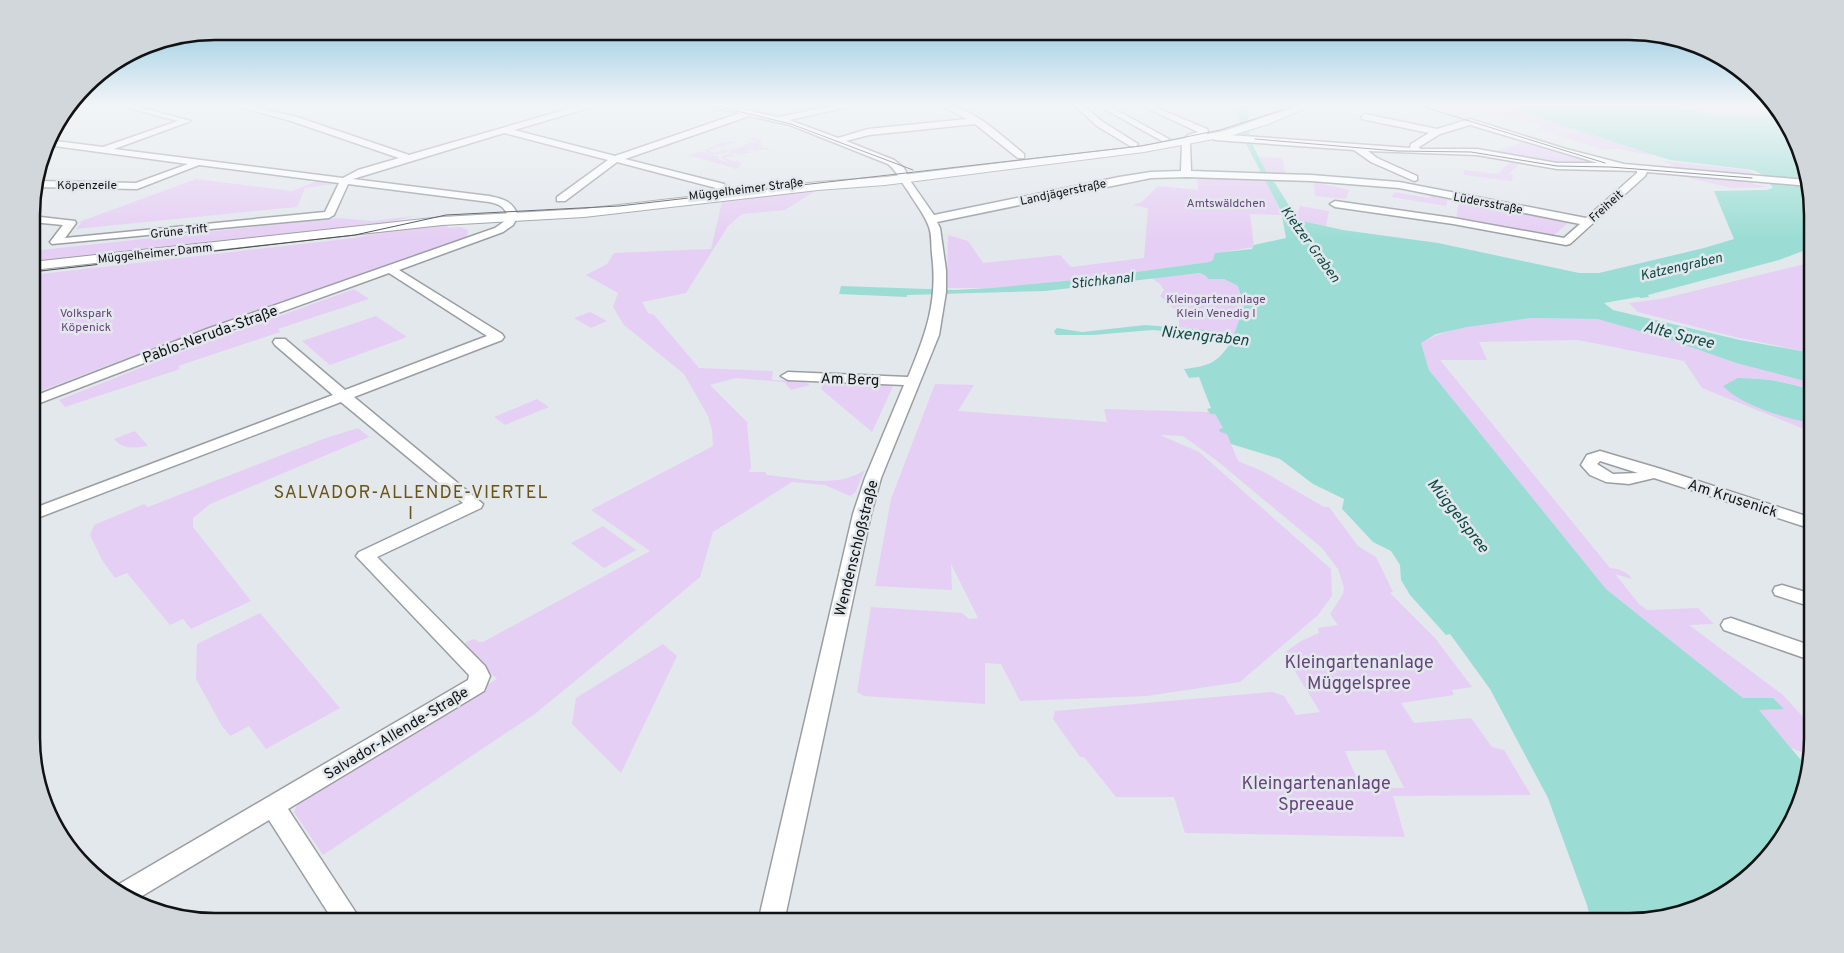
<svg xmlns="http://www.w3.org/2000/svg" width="1844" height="953" font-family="Overpass,sans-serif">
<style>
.green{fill:#e6cff4;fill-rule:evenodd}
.water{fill:#9bddd4}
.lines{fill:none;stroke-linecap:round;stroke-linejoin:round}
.minor-casing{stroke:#9a9ea3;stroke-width:3}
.major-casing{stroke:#9a9ea3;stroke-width:2}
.minor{fill:#fff;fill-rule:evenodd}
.major{fill:#fff;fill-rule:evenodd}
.tram{stroke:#47494c;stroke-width:1}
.labels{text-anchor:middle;stroke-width:5;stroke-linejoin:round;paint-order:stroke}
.far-street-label{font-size:12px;fill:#111214;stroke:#e3e8ed}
.far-park-label{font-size:12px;fill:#68447c;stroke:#e3e8ed}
.far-water-label{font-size:14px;font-style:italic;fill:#104a44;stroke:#e3e8ed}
.street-label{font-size:15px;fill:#111214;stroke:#e3e8ed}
.water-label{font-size:16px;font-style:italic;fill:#104a44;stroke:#e3e8ed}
.quarter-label{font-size:18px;letter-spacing:1px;fill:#685318;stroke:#e3e8ed}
.near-park-label{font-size:18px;fill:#68447c;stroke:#e3e8ed}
.rim{fill:none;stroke:#111214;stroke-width:2.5}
</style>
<rect width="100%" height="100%" fill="#e3e8ed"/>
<path class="green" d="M1428,106H1503L1656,155C1638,156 1623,146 1605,150L1536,129L1543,127L1506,115H1502L1487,111L1459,115Z
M1691,106H1736L1769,115C1743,123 1709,114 1684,107Z
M754,137L763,141L759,143L763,146L758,148L765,147L774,151L764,149L756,151L753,149L744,151L753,152L738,155L736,153H731L737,156L726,157V159L732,161L741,159L730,162L737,161L743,164L738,165L739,168L731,170L734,168L688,155L702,151L711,155L704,150C714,146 726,139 737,142L708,150L715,153L726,149L728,152L712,155L719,156L718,159L729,163L720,157L729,154L730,150L749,145L740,146L750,143L742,139L757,143L755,142L757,140L754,141L747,139Z
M1525,142L1584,160L1587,162C1560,170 1526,158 1498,153L1495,151Z
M1258,157L1282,158L1286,175L1267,174Z
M1510,161L1520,163L1509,174L1513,175L1512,181L1464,175V170L1498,174Z
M1664,161L1747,170L1758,175L1676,167Z
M1671,174L1746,180L1754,184L1769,187L1732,188Z
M1197,177L1265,179L1282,215L1250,214L1254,247L1216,253L1213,260L1209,262L1085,279L991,288H947L948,235L968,241L983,263L1060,255L1071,267L1144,258L1148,208L1132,205L1142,202L1158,186L1198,190Z
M196,179L292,191L317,181L336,184L305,188L297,207L76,229L81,223L79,222Z
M1314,182L1349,190L1346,199L1315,196Z
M801,192H814L785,210L742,214L728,226L686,293L642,302L648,313L654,315L699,368L773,371L772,380L804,381L810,385L791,390L784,382L736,378L710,385L747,422L751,468L749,472H765L767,475C799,478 837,489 865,470L855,493L850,496L825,485L792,482L713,532L700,577L624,641L536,713L323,855L294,812L297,805L294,801L497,679L465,649L463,647L466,642L474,639L479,642H483L650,551L591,510L713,446L712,430L708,416L684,374L624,325L613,307L618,293L586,275L607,264L614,253L711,249L722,202Z
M1395,192L1429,198L1431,193L1448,197L1446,206L1391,197Z
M1459,201H1463L1569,222L1554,235H1550L1456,220Z
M1300,206L1329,211L1326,226L1298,220L1292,211L1298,212Z
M415,216L392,222L32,263V251L338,218L373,221Z
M446,223L448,228L460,227L468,230L467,236H469L204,329L32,394V275L354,238L392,230Z
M1811,260L1812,353L1735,337L1638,312L1629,303L1661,299L1805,264Z
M1200,273L1206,276L1208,279H1224L1238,286L1244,306L1233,337L1208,330L1179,327V313L1160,296L1164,290L1160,284L1152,278Z
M354,289L369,299L278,329L280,332L178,366L180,369L65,407L59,400L199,345Z
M590,312L607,321L591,328L574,318Z
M376,316L407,337L330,365L302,341Z
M1531,318L1597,319L1668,339L1736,363L1812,383V390C1788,382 1764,378 1739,378L1805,422L1812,423V432L1702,388L1684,361L1578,340L1479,342L1487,360H1440L1610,568C1619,569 1627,571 1632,579L1615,574L1639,604L1647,610L1698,608L1714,624L1689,625L1783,695L1813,728V739L1809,755L1791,748L1758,710L1783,709L1773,698H1743L1606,589L1429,370L1421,343C1453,324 1494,324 1531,318Z
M826,382L894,384L872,432L822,390L821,387Z
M935,384L974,385L958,411L1107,422L1104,409L1209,412L1210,414H1215L1227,434L1238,461L1264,472L1324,507H1329L1358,546L1376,557L1393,592L1390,593L1435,638L1472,687L1452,690L1454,695L1401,703L1414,723L1471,718L1492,747L1504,750L1531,795L1393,796L1405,837L1185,833L1174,797H1116L1084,757H1080L1053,719L1055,711L1273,692L1284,696L1296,715L1320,712L1284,653L1301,641L1319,633L1318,628L1338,625L1330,614L1343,594L1344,588L1338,569L1322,548L1216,460L1183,436L1160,435L1199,452L1331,569L1332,596L1318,615L1240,682L1147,696L1020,701L1001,664L985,663V704L864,696L857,692L871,607L962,613L969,619L978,618L951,564L952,590L875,586L891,499ZM1385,750L1404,788H1361L1345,751Z
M537,399L549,407L505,425L494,417Z
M358,428L369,437L210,504L193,518V527L251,601L191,629L183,619L170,625L127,573L115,578L102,560L90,535L94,525L144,504L148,507L323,439Z
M135,431L148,446C134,448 124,450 114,439Z
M603,526L636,550L604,568L571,543Z
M260,613L340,708L266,749L249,726L230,736L222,726L196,679L197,644Z
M663,644L677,656L621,773L572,724L576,698Z"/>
<path class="water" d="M1228,106H1247L1250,140L1270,179L1275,183L1298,220L1343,230L1438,243L1579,273H1599L1704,248L1734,239L1714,191L1766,190L1773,188L1763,175L1753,170L1670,160L1503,106H1678L1715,115L1754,117L1782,113L1811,191V248L1779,260L1648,295L1649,297L1641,298L1638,297L1604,303L1613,310L1740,340L1812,353V383L1736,363L1668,339L1597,319L1531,318L1467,327L1436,334L1421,343L1429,370L1606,589L1743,698H1773L1784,709L1759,710L1806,766L1794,820L1731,891L1641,921H1591L1587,905L1548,798L1490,689L1450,634L1446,635L1410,595L1401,580L1400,565L1391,551L1373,542L1345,512L1342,509L1344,499L1313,484L1280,459L1231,444L1227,434L1220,432L1219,429L1223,428L1215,414H1210L1207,409L1211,408L1199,377L1189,378L1184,369C1210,366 1217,363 1232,341L1211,336L1153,330L1093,335H1056L1054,331L1057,328L1082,332L1145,325L1208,330L1233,337L1244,306L1238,286L1224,279H1208L1206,276L1200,273L1045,291L907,295V297L839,294L841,286L955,290L991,288L1085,279L1209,262L1213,260L1215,253L1252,249L1254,245L1286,238L1281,211L1244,140L1238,116L1235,109Z
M1738,378C1764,378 1788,382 1812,390V423C1787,419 1740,405 1723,386Z"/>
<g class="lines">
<g class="minor-casing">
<path id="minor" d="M121,106H134L191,121L114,149L343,178L358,170L399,158L291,121L236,106H249L297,117L409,155L578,106H590L589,108L514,130L615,156L740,113L715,108L714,106H728L778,117L833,106H848L844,108L789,120L838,138L868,129L967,119L942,106C970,104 1003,137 1024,154V158H1018L975,124L869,135L846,141L894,160L904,168L911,182L934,215L1119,177L1151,172L1181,171L1182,141L1188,135L1198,132L1142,106H1152L1207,129L1208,131L1206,135L1190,142L1191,171L1311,175L1399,182L1586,218L1637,173V171L1557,169L1477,155L1368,151L1377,158L1417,176V180L1414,181L1371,162L1354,150L1215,140L1211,137L1215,134L1410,148L1411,144L1429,133L1362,119L1361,117L1365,114L1437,129L1470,119L1566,149L1624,164L1807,180L1809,186L1647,172L1645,176L1570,244L1566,245L1453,224L1335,207L1330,204L1335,201L1453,218L1564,238L1580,224L1399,188L1311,181L1187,177L1151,178L937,222L940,228L946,270V292L939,335L881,478L871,514L784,922H758L853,514L865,478L904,385L788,380L781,376L788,372L908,377C926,334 938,301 932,254C931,245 932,235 929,227C925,215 915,203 908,191C900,181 898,172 888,164L790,125L749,116L625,159L724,184L729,191L724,194L720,193L716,188L617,162L565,201H557V197L608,160L504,133L353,179L489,196C503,199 513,201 518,216L513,225L503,232L399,270L502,334L504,337L502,340L354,397L483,504L481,508L377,557L485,666L490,676L484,691L288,809L362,922H334L269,820L132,902L114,887L468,680L469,675L356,556L359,552L463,503L341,402L32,520V509L333,395L275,345L273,342L275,339H285L345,390L487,336L389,273L217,335L32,406V397L207,329L495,228L505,221L508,216C504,206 499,204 489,202L348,184L334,215L329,218L52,244L50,242L63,225L32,222V216L75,221L76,223L65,238L325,212L339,183L199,165L137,189L36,187L37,181L136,183L188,164L47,145L48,140L103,147L178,121ZM1470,125L1598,163H1557L1477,149H1420L1419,147L1440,134Z
M1075,106H1084L1103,122L1138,144L1136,146H1130L1097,126Z
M1099,106H1109L1169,139L1168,141H1162Z
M1600,451L1661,469L1812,518V529L1654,478L1629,484L1606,482L1590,475L1581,465L1587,455ZM1600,461L1638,473L1613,474L1597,464Z
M1782,585L1812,594V607L1775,595L1773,591L1775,587Z
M1731,618L1812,646L1813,661L1724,630L1721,625L1724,620Z"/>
</g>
<g class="major-casing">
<path id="major" d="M1297,106H1311L1268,124L1230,136L1144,152L885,185L818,190L584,217L442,225L32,270V262L442,217L584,209L818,182L885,177L1144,146L1224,131Z"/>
</g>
<use href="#minor" class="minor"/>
<use href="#major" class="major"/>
<path class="tram" d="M716,106L791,124L913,170
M1421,106L1605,163
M1255,139L1397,151L1471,152L1557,166L1610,167L1752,178
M32,272L355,235L446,215L619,206L1141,146L1220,130L1295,106"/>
</g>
<linearGradient id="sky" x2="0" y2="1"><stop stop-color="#89c4e0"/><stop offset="0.44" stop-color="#f2f5f7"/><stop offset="1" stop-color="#f2f5f7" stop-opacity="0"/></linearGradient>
<rect width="1844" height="239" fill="url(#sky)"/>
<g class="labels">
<g class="far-street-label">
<text x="87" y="189">Köpenzeile</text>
<text transform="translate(746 189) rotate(-7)" y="4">Müggelheimer Straße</text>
<text transform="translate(1063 192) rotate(-12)" y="4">Landjägerstraße</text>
<text transform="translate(1488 203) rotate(11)" y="4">Lüdersstraße</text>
<text transform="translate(1606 206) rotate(-42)" y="4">Freiheit</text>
<text transform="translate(179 231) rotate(-6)" y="4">Grüne Trift</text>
<text transform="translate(155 253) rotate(-6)" y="4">Müggelheimer Damm</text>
</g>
<g class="far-park-label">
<text x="1226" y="207">Amtswäldchen</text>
<text x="1216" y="303">Kleingartenanlage<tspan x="1216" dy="14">Klein Venedig I</tspan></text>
<text x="86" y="317">Volkspark<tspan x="86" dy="14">Köpenick</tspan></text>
</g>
<g class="far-water-label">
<text transform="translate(1311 244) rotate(54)" y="5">Kietzer Graben</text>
<text transform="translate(1681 266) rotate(-13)" y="5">Katzengraben</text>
<text transform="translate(1102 280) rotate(-6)" y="5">Stichkanal</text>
</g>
<g class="street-label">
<text transform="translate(210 334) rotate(-20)" y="5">Pablo-Neruda-Straße</text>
<text transform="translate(850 379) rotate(2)" y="5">Am Berg</text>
<text transform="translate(1733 498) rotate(18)" y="5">Am Krusenick</text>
<text transform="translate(856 548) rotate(-76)" y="5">Wendenschloßstraße</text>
<text transform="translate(396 733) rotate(-31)" y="5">Salvador-Allende-Straße</text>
</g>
<g class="water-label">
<text transform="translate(1679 334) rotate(14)" y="6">Alte Spree</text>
<text transform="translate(1205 335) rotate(6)" y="6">Nixengraben</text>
<text transform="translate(1459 515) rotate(52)" y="6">Müggelspree</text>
</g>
<g class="quarter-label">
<text x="411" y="498">SALVADOR-ALLENDE-VIERTEL<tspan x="411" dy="21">I</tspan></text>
</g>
<g class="near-park-label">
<text x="1359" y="668">Kleingartenanlage<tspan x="1359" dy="21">Müggelspree</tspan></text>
<text x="1316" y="789">Kleingartenanlage<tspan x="1316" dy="21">Spreeaue</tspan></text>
</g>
</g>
<path d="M0 0H1844V953H0ZM215 40H1629A175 175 0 0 1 1804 215V738A175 175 0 0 1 1629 913H215A175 175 0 0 1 40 738V215A175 175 0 0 1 215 40Z" fill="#d2d7dc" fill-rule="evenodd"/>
<path class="rim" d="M215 40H1629A175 175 0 0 1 1804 215V738A175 175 0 0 1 1629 913H215A175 175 0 0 1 40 738V215A175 175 0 0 1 215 40Z"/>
</svg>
